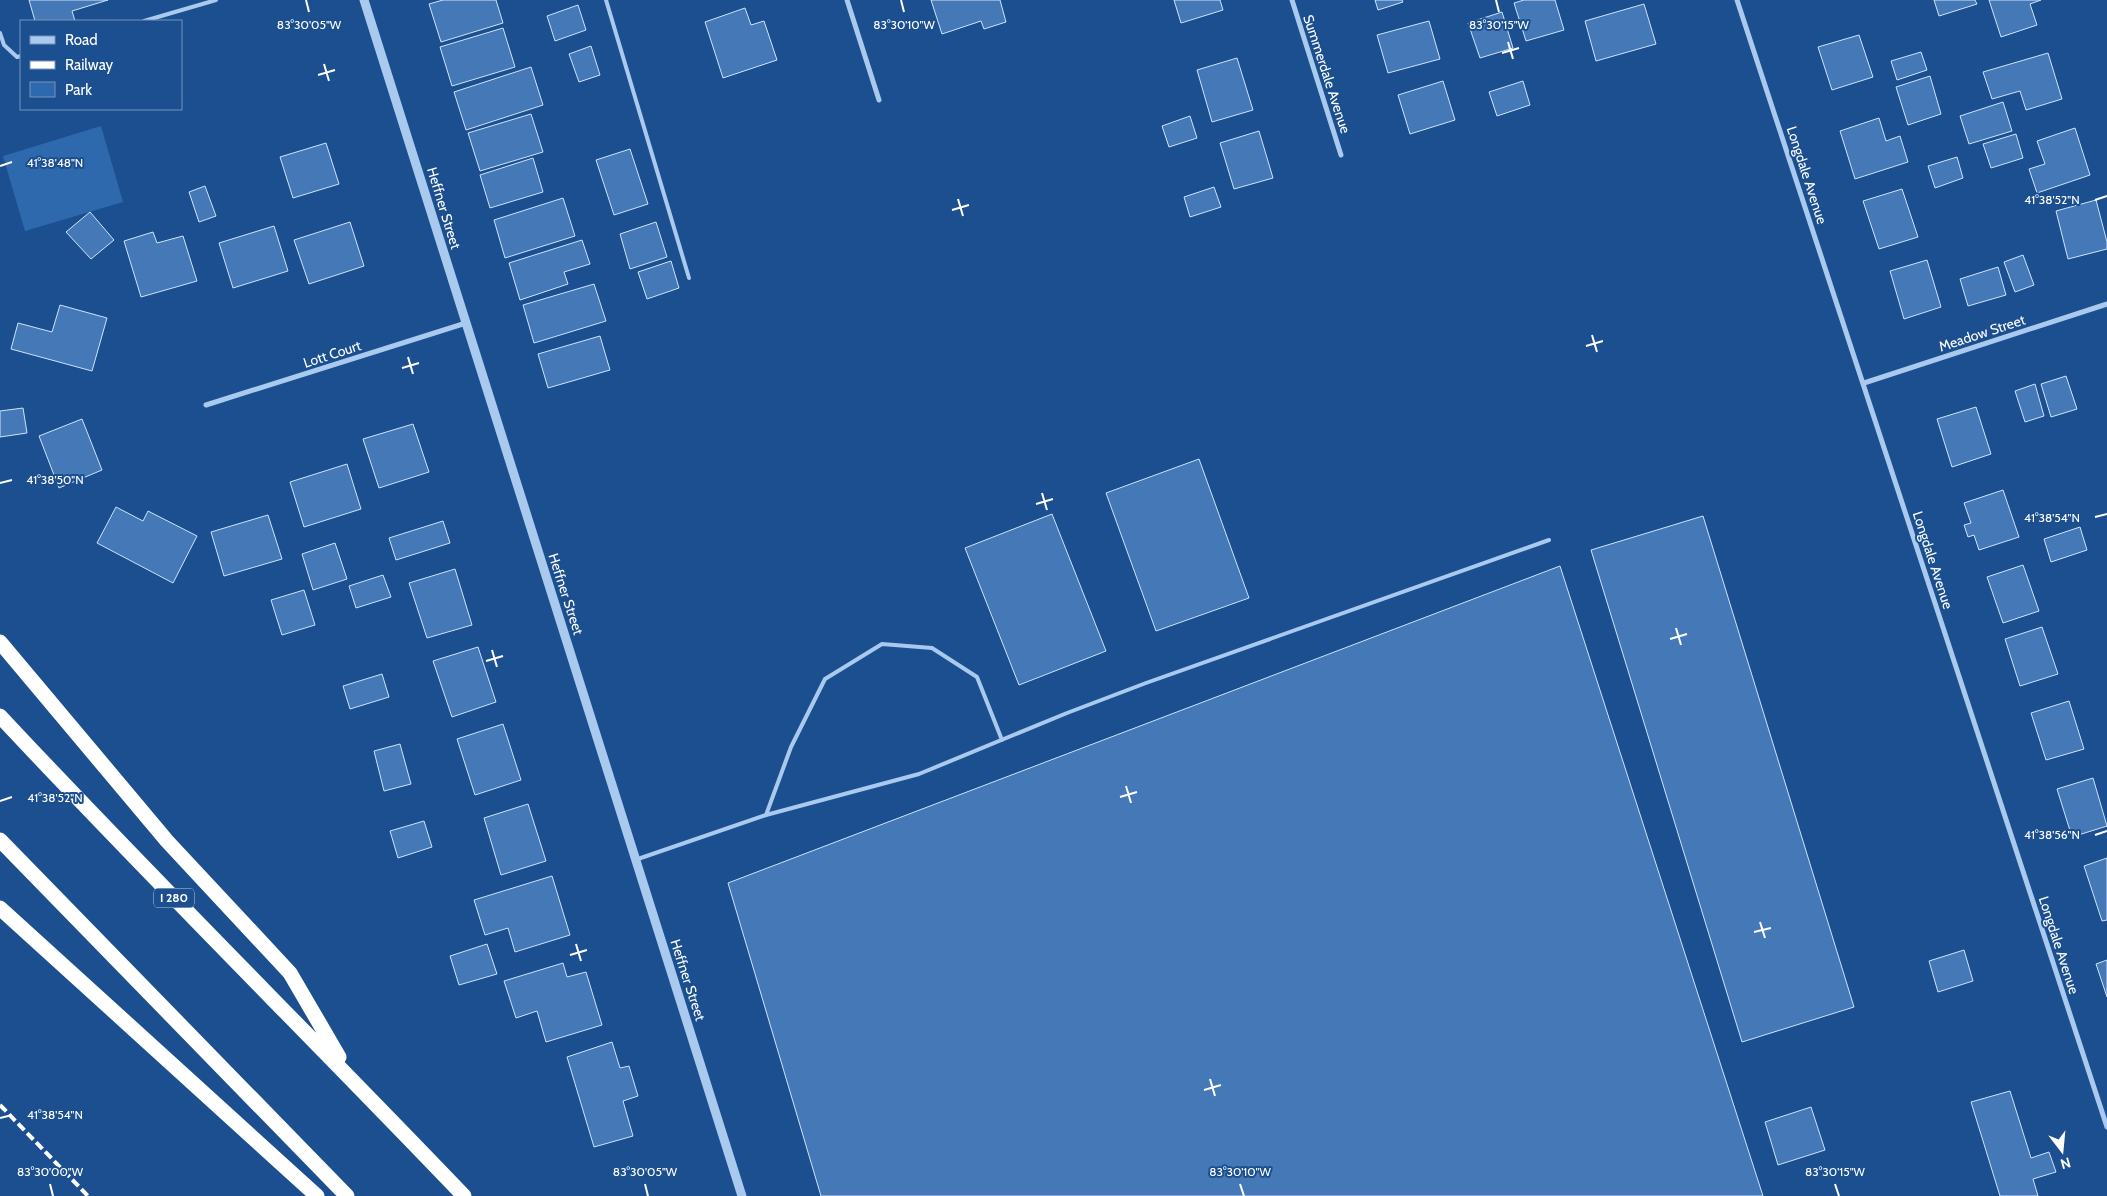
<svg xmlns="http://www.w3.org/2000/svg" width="2107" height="1196" font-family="Cabin,sans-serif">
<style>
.green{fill:#2e69ad}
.building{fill:#4478b7;stroke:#cfe3fa}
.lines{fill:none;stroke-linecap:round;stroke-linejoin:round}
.service{stroke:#a9c9ee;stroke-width:4}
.minor{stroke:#a9c9ee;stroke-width:5}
.tertiary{stroke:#a9c9ee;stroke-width:9}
.motorway{stroke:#fff;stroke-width:15}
.rail{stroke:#fff;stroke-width:4;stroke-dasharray:9 4;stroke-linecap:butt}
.ticks{fill:none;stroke:#fff;stroke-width:2}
.labels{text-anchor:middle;stroke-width:4;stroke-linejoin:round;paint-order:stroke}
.shield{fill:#1b4f8f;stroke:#bbcadd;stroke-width:1}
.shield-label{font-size:12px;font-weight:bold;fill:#fff}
.street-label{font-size:14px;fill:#fff;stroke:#1b4f8f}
.ticks-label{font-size:12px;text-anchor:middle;fill:#fff;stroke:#1b4f8f;stroke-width:4;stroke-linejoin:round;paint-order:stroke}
</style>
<rect width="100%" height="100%" fill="#1b4f8f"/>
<path class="green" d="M101,126L123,202L25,231L3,156Z"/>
<path class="building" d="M29,0H108L72,11L75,21H35Z
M443,0H496L503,23L441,42L429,4Z
M931,0H1000L1006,22L984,29L981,21L942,34Z
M1174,0H1220L1223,10L1181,23Z
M1375,0H1402L1403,2L1378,10Z
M1524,0H1555L1564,30L1526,41L1514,3Z
M1934,0H1975L1977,4L1939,16Z
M1989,0H2041L2030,4L2037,25L2001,37Z
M1644,4L1656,44L1596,61L1585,21Z
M578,5L586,30L555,41L547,16Z
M745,8L751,25L764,21L777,60L723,78L705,22Z
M1502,12L1513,48L1480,58L1468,23Z
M1429,21L1440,59L1388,73L1377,35Z
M503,28L515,67L452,86L440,47Z
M1859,35L1873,77L1832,90L1818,47Z
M591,46L600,75L579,82L569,54Z
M1921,52L1927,70L1897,80L1891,61Z
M2048,53L2062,99L2026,110L2020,91L1992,99L1983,72Z
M1237,58L1253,110L1212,122L1197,70Z
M531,67L543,105L466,130L454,92Z
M1930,76L1941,114L1908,125L1896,87Z
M1443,81L1455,120L1410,134L1398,95Z
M1523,81L1530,105L1497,116L1489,92Z
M2003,102L2012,131L1969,144L1960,116Z
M531,114L543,152L480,171L468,133Z
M1190,116L1197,138L1169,147L1162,126Z
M1879,118L1886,141L1900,136L1908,162L1855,179L1840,131Z
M2075,128L2090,175L2037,193L2029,169L2045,164L2037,141Z
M1259,131L1273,178L1234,189L1220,143Z
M2016,134L2023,158L1991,168L1983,144Z
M326,143L339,184L293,198L280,157Z
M630,149L648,204L614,215L596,160Z
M1957,157L1963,178L1935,188L1928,166Z
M533,158L543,192L490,208L480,175Z
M205,186L216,216L199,222L189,192Z
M1214,187L1221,207L1190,217L1184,197Z
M1902,189L1918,237L1879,249L1863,201Z
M563,198L575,236L505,258L494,220Z
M2096,200L2107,242V249L2068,259L2056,211Z
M90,212L114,240L91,259L66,232Z
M350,222L364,266L309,284L294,240Z
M656,222L667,257L630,269L620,234Z
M274,226L288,271L233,288L219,243Z
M153,232L157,243L183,236L197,281L141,297L124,241Z
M582,240L590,264L564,272L568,284L520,300L509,263Z
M2023,255L2034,285L2015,292L2004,262Z
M1927,260L1941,307L1904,319L1890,271Z
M671,261L679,288L647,299L638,272Z
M1998,267L2006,295L1968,306L1960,279Z
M594,284L606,321L534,343L523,305Z
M60,305L107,318L92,371L11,349L18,323L52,332Z
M600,336L610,370L548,388L538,354Z
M2066,376L2077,409L2051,417L2041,384Z
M2035,384L2044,416L2025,422L2015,391Z
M1976,407L1991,454L1952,467L1937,419Z
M23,408L27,433L0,437V411Z
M82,419L102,470L59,488L39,436Z
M413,424L429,472L379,488L363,439Z
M1199,459L1249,598L1156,631L1106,493Z
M347,464L361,509L304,527L290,482Z
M2003,490L2019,537L1979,550L1974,535L1968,537L1964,525L1971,523L1964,503Z
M116,507L143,521L148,511L197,536L173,583L97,543Z
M1052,514L1106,651L1019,685L965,548Z
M268,515L282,559L224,576L211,532Z
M1703,516L1854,1007L1742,1042L1591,550Z
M443,521L450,543L396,560L389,538Z
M2080,527L2087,550L2051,562L2044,539Z
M335,543L347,579L313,590L302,554Z
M2023,565L2039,611L2003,623L1987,577Z
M1560,566L1763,1196H821L728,883Z
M455,569L472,625L427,638L409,583Z
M383,575L391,597L356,608L349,586Z
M304,590L315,625L282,635L271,600Z
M2042,627L2058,674L2020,686L2005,639Z
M478,647L496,702L452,717L433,661Z
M382,674L389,697L350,709L343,686Z
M2069,701L2084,749L2046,760L2031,713Z
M503,724L521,780L475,795L457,739Z
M400,744L411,784L384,791L374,751Z
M2093,778L2107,826L2072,837L2057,789Z
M528,804L546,861L501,875L484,818Z
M424,821L432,847L398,858L390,831Z
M2107,858V920L2102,921L2084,866Z
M552,876L570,935L515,952L508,928L485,935L474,900Z
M487,944L497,974L459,985L450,956Z
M1964,950L1973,981L1938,992L1929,961Z
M2107,960V997L2096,964Z
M563,963L567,977L586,972L602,1025L546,1042L537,1011L516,1018L504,981Z
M612,1042L620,1068L629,1066L638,1096L623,1101L633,1136L594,1147L567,1057Z
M2010,1091L2031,1158L2049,1152L2056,1172L2033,1179L2038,1196H2000L1971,1102Z
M1811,1107L1825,1150L1778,1165L1765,1122Z"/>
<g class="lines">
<path class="service" d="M606,0L689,278
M144,21L216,0
M0,33L4,45L17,57L21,56
M766,815L791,747L825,679L882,644L932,648L977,677L1002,740
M635,860L766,815L919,774L1067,713L1146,683L1549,540"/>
<path class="minor" d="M847,0L879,100
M1292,0L1341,155
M1737,0L2107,1127
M1864,383L2107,304
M206,405L466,323"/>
<path class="tertiary" d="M364,0L742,1196"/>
<path class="motorway" d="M0,642L167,841L290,973L339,1057
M0,716C152,879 310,1035 464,1196
M0,840L347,1196
M0,908L317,1196"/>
<path class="rail" d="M0,1105L88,1196"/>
</g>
<path class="ticks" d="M306,0L309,12M901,0L904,12M1496,0L1499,12M1508,42L1513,59M1502,53L1519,48M324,64L329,81M318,75L335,70M0,166L12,162M958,199L963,216M2095,200L2107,196M952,210L969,205M1592,335L1597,352M1586,346L1603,341M408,357L413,374M402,368L419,363M0,483L12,480M1042,493L1047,510M1036,504L1053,499M2095,517L2107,514M1676,628L1681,645M1670,639L1687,634M492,650L497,667M486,661L503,656M1126,786L1131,803M1120,797L1137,792M0,801L12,797M2095,835L2107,831M1760,922L1765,938M1754,932L1771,928M576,944L581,961M570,955L587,950M1210,1079L1215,1096M1204,1090L1221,1085M0,1118L12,1115M50,1184L53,1196M645,1184L648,1196M1240,1184L1244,1196M1835,1184L1839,1196"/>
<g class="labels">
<rect class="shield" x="154" y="888.5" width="40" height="19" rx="4"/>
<g class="shield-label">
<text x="174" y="902">I 280</text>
</g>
<g class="street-label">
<text transform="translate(1327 74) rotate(72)" y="5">Summerdale Avenue</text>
<text transform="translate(1807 175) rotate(72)" y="5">Longdale Avenue</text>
<text transform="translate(444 208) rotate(73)" y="5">Heffner Street</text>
<text transform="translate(1982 333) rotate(-18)" y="5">Meadow Street</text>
<text transform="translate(332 354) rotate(-18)" y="5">Lott Court</text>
<text transform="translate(1933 560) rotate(72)" y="5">Longdale Avenue</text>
<text transform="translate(566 594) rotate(72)" y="5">Heffner Street</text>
<text transform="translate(2059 945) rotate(72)" y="5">Longdale Avenue</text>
<text transform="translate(688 980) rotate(72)" y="5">Heffner Street</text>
</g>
</g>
<g class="ticks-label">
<text x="309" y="29">83°30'05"W</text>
<text x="904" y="29">83°30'10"W</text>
<text x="1499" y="29">83°30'15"W</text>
<text x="55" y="167">41°38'48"N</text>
<text x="2052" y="204">41°38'52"N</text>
<text x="55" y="484">41°38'50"N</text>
<text x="2052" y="522">41°38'54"N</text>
<text x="55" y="802">41°38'52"N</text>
<text x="2052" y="839">41°38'56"N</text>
<text x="55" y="1119">41°38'54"N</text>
<text x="50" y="1176">83°30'00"W</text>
<text x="645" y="1176">83°30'05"W</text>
<text x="1240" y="1176">83°30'10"W</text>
<text x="1835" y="1176">83°30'15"W</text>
</g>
<rect x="20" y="20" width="162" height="90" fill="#1b4f8f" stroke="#7695bc"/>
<rect x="30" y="36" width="25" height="8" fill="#a9c9ee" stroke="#7695bc"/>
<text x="65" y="45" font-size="15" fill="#ffffff">Road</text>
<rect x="30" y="61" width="25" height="8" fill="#ffffff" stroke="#7695bc"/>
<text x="65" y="70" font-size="15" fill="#ffffff">Railway</text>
<rect x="30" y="82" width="25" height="15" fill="#2e69ad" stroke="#7695bc"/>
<text x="65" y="95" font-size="15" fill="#ffffff">Park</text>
<g transform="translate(2062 1151) rotate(164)" stroke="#1b4f8f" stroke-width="4" paint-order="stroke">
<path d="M0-4L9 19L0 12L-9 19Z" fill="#ffffff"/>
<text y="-8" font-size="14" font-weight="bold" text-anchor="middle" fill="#ffffff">N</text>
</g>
</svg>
